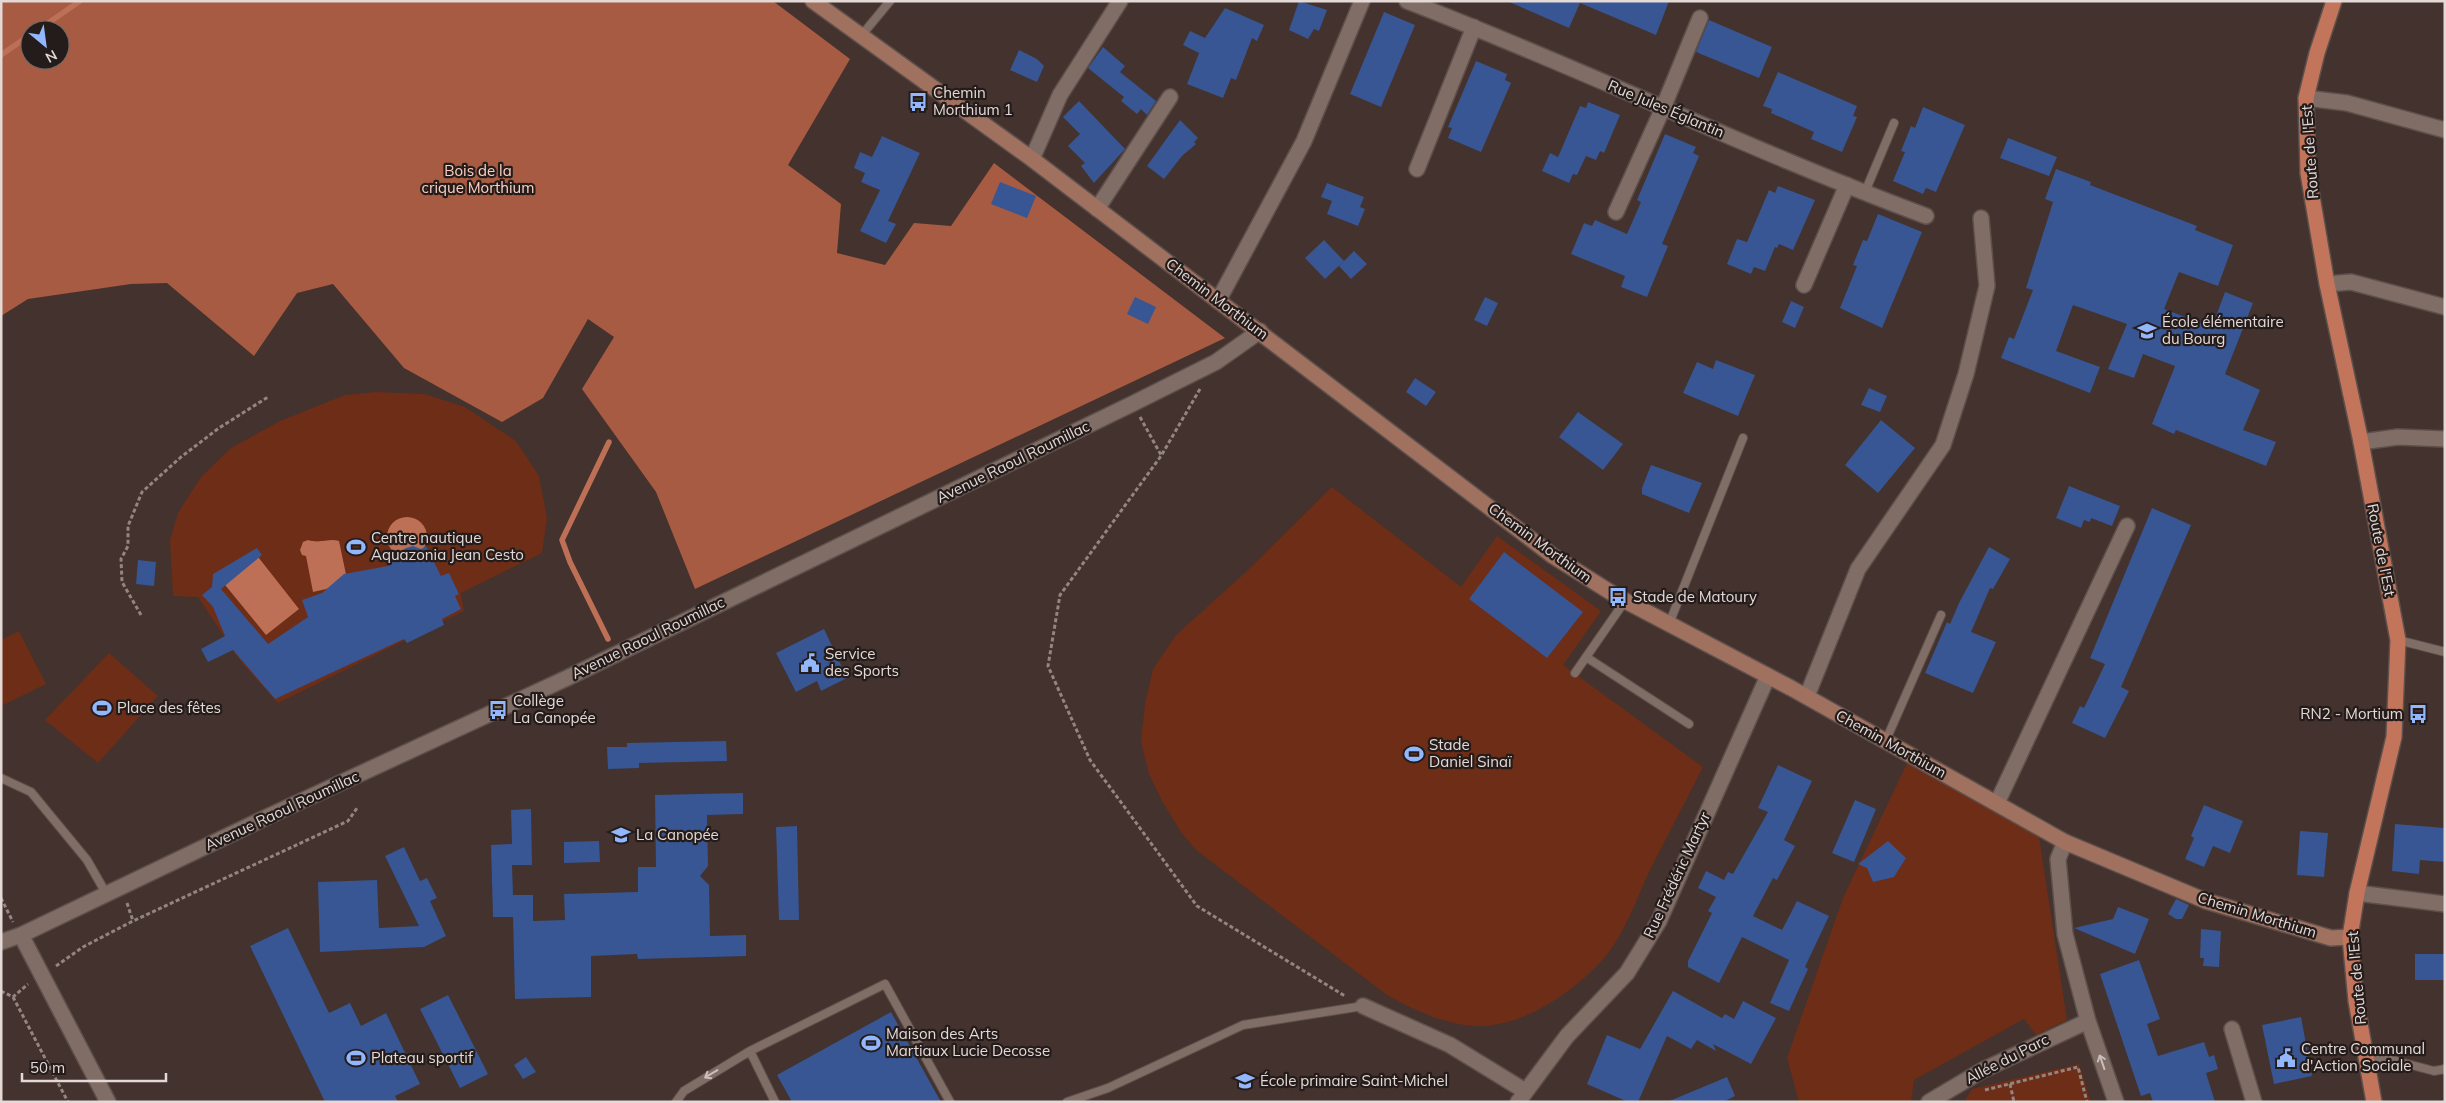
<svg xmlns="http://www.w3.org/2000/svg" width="2446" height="1103" font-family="Mulish,sans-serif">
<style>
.green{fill:#6e2d16}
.forest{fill:#a75b42;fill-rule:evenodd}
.water{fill:#be7056}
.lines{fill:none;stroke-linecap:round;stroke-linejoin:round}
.stream{stroke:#be7056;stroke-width:5.5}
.building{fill:#375693}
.lane-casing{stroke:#5d4f4b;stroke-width:10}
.street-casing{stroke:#5d4f4b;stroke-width:18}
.secondary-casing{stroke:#5d4f4b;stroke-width:18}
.primary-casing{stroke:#5d4f4b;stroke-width:18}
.path{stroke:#938581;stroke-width:3;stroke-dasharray:4 2.5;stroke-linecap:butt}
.lane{stroke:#806d66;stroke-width:8}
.street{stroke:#806d66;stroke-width:15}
.secondary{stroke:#a17160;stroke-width:15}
.primary{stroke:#c3755b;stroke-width:15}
.oneway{stroke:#cbbeba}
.labels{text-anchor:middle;stroke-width:4.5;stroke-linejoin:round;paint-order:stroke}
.poi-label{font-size:15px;fill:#e4d9d6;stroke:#241c1a;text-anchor:start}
.street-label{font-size:15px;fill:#e4d9d6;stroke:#241c1a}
.park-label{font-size:15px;fill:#fdd0c2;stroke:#241c1a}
</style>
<rect width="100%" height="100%" fill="#43322d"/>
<path class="green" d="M376,392L425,394L465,407L516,441L539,476L547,518L542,553L461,593L464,611L278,703L241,662L198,597L173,596L170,540L178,513L201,477L231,448L280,421L345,395Z
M1332,487L1461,587L1497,536L1601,611L1563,665L1703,767C1685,802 1667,837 1649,872C1636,900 1626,931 1606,956C1577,989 1529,1024 1483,1026C1449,1027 1416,1011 1387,995L1196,850L1181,832L1162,801L1149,774L1141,741L1145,704L1153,669L1176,635L1248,570Z
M19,631L46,684L1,706V640Z
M109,653L158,696L98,763L45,720Z
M1908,761L2039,837L2067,1020L2036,1035L2024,1019L1914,1080L1911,1102H1799L1787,1058L1843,898Z
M2079,1064L2091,1102H1964L1972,1089Z"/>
<path class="forest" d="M1,1H773L850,59L788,165L841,204L837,253L885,265L914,223L951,226L994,163L1225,338L695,589L656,492L582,389L614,337L588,319L543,398L502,422L404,368L333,284L297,293L254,356L167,283L131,284L28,299L1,316ZM30,30H60V60H30Z"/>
<path class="water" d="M387 537a20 20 0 1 1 40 0a20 20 0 1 1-40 0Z
M308,540C320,544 329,538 339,541L348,584L313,592L306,556L302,555L300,550L303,542Z
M255,553L299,609L266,635L221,580Z"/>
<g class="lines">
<path class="stream" d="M38,30L80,1
M1,55L30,35
M608,639L570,562L562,540L609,442"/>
</g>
<path class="building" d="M1299,1L1327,10L1319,31L1314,29L1308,39L1289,30Z
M1507,1H1669L1656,35L1580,3L1569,28Z
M1225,8L1264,25L1257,41L1252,38L1236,80L1231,78L1223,98L1187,84L1199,53L1183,45L1190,31L1205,38Z
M1384,12L1415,25L1381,107L1350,94Z
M1709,20L1772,47L1759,78L1696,52Z
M1103,47L1125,66L1120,72L1156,101L1147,115L1141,109L1137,114L1121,101L1124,97L1088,68Z
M1019,50L1037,59L1044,66L1037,82L1010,70Z
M1476,61L1507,74L1505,80L1511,83L1481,152L1448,138L1452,128L1448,127Z
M1778,72L1857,106L1853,116L1857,117L1842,152L1811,139L1814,132L1771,113L1772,109L1763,106Z
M1079,101L1125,149L1094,183L1081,166L1085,163L1068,146L1080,134L1063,117Z
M1588,102L1620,115L1604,153L1600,151L1596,160L1586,156L1577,175L1573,174L1569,183L1542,171L1550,153L1558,157L1580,106L1586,108Z
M1923,107L1965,125L1936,192L1926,188L1923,194L1893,181L1905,152L1901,151L1911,126L1915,128Z
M1180,120L1198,138L1194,142L1196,144L1182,156L1164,179L1147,166Z
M1665,134L1696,147L1693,153L1699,156L1662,244L1668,246L1647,297L1621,287L1625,276L1571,254L1584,223L1592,226L1595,220L1627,234L1641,202L1637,200Z
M882,136L920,153L888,221L896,224L886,243L860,231L880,190L861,182L865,173L854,168L860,152L872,157Z
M2008,138L2057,157L2049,176L2000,158Z
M2056,169L2091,182L2090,185L2197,226L2195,230L2233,245L2218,286L2179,272L2164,309L2212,327L2225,292L2253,303L2225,374L2260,390L2243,430L2276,442L2266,466L2176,430L2174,434L2152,424L2175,366L2143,354L2134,378L2108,369L2127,324L2073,305L2056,351L2100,367L2090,393L2001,358L2009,337L2014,339L2033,290L2026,288L2053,202L2045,199Z
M1000,182L1036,196L1027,218L991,204Z
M1327,183L1364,197L1360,207L1365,209L1358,226L1327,214L1332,201L1321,197Z
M1778,186L1815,200L1793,250L1779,244L1777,248L1775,247L1765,271L1754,267L1751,274L1727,264L1737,239L1747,242L1769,190L1775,193Z
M1878,214L1922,232L1882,328L1840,308L1857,266L1853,265L1863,240L1867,241Z
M1324,240L1344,261L1325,279L1305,258Z
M1354,251L1367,264L1351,279L1339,266Z
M1135,297L1156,307L1148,324L1127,314Z
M1485,297L1498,303L1487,326L1474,320Z
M1791,301L1804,307L1795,328L1782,322Z
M1716,360L1755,375L1738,416L1683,393L1697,362L1713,369Z
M1415,378L1436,392L1426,406L1406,392Z
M1869,388L1887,396L1880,412L1861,405Z
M1578,412L1623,444L1603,470L1559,437Z
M1881,420L1915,448L1878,493L1845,465Z
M1651,465L1702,483L1689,513L1642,494V488Z
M2069,486L2120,506L2112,526L2091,518L2090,522L2084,520L2081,528L2056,518Z
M2152,508L2191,525L2121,687L2129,691L2105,738L2072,723L2080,706L2084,708L2105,664L2090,658Z
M413,546L421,549L426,546L441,576L449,573L459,594L455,596L461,609L442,619L444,625L407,643L404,639L275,699L233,650L208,662L201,649L225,636L213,607L202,595L212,587L213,574L257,548L262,555L221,589L268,644L308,617L302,600L322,593L344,574L388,566L395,560L398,553L406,548Z
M1989,547L2010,559L1993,589L1990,588L1971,632L1996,642L1973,693L1925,673L1947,622L1950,624L1959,603Z
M1504,552L1583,612L1547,658L1469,599Z
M138,560L156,562L154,586L136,584Z
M824,629L847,678L821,691L817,681L796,692L776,653Z
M726,741L727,761L639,763V768L608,769L607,747H627V743Z
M1778,765L1812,781L1784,840L1795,846L1777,880L1773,878L1753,916L1782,930L1797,901L1829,916L1805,967L1808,969L1789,1011L1770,1003L1789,960L1742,937L1719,983L1688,967V961L1712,913L1708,911L1716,897L1698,888L1706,871L1724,880L1728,872L1733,874L1768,812L1758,808Z
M743,793V814L707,815L708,866L700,876L709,885L710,936L746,935V956L638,959L637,954L591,956V997L515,999L513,917H493L491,845L512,844L511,810L531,809L532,865H512L513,895H533V921L565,920L564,894L638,892V867H656L655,795Z
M1855,800L1876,809L1854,862L1832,853Z
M2204,805L2243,821L2230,853L2213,846L2204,867L2185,859L2194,838L2191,836Z
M2395,824L2445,828V862L2420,860L2419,874L2392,871Z
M797,826L799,920H779L776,827Z
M2300,831L2328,833L2324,877L2297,875Z
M599,841L600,862L564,863V842Z
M1888,841L1906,858L1894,877L1873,882L1867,868L1858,864Z
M404,847L420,881L427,878L437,898L430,901L446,936L424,947L320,952L318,882L377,880L379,928L419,926L385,856Z
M2176,899L2189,905L2182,919H2176L2168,914Z
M2118,907L2149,919L2135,954L2074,928L2113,919Z
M288,928L329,1013L350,1003L361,1026L386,1013L420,1084L395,1096L398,1102H325L250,946Z
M2201,929L2221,931L2219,967L2203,966L2204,958H2200Z
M2415,954H2445V980H2415Z
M2139,960L2160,1019L2147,1024L2158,1056L2204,1042L2209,1057L2214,1055L2218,1069L2206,1073L2215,1102H2153L2150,1093L2141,1096L2100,974Z
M1673,991L1722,1018L1725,1014L1734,1019L1743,1001L1776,1018L1751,1064L1713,1044L1716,1051L1697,1040L1691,1049L1667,1036L1638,1102H1628L1587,1084L1607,1035L1640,1049Z
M448,995L488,1074L460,1088L420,1009Z
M891,1012L941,1102H792L777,1075Z
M2301,1017L2312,1076L2274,1084L2262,1025Z
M526,1057L536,1072L523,1079L514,1065Z
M1727,1077L1735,1096L1723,1102H1667Z"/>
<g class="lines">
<g class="lane-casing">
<path id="lane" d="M861,36L890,1
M1865,192L1894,123
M1669,624L1743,438
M2398,640L2445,652
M1586,657L1689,724
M1575,673L1625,601
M1886,740L1941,615
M1,778L31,792L87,860L107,895
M750,1051L775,1102
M2365,1060L2385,1058L2434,1071L2445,1069
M676,1102L684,1091L750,1051L885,984L950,1102
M1067,1102L1108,1088L1243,1025L1363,1006"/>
</g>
<g class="street-casing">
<path id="street" d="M1407,1C1582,68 1751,151 1926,216
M2306,98L2347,103L2445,130
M1032,159L1060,95L1120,1
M1417,169L1474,27
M1097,209L1170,97
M1616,212L1663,108L1700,18
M2327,284L2351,282L2445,307
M1804,285L1847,185
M1218,301L1304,141L1362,1
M2361,442L2398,437L2445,439
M1807,696L1858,569L1943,445L1966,374L1987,286L1981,218
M1997,803L2127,526
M2065,842L2058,859L2065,934L2088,1021L2116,1102
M2357,893L2445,904
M21,935L108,1102
M1,942L21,935L269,816L567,678L1132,404L1216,362L1260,331
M1363,1006L1450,1045L1525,1091
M2232,1029L2254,1102
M1518,1102L1567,1036L1627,973L1659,921L1768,676
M1929,1102L1983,1070L2088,1021"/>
</g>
<g class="secondary-casing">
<path id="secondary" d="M813,1L1032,159L1553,556L1618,597L1791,688L2065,842L2206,901L2331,938L2350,937"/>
</g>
<g class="primary-casing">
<path id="primary" d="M2334,1L2317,53L2306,98L2308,173L2327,284L2361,442L2398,640L2394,737L2357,893L2350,937L2356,1001L2374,1102"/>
</g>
<path class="path" d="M1200,389L1161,456L1060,595L1048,666L1090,760L1197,906L1345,996
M1140,417L1161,455
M141,615L122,582L121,559L128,546V526L142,492L181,457L219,428L268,397
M1,898L13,922
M127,903L133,921
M56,966L83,947L133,921L348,821L357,808
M1,991L13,997L28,984
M13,997L68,1102
M2010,1084L2014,1102
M1985,1090L2078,1067L2087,1102"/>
<use href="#lane" class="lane"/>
<use href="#street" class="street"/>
<use href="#secondary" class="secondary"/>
<use href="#primary" class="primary"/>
</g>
<defs><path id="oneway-shaft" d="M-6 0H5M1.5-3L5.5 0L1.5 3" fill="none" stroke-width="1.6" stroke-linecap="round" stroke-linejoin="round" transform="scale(1.25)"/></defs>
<g class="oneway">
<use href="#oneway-shaft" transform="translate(2102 1062) rotate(-109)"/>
<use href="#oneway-shaft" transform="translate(711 1074) rotate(149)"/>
</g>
<defs>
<g id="bus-bare" transform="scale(1.5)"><path d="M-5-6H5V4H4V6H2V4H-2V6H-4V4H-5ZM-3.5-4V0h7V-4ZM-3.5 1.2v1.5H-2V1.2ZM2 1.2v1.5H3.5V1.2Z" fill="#92b7fd" stroke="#241c1a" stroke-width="2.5" paint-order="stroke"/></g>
<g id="school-bare" transform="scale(1.5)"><path d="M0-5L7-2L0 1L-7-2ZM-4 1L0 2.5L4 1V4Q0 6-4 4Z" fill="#92b7fd" stroke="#241c1a" stroke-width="2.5" paint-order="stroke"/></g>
<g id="stadium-bare" transform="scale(1.5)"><path d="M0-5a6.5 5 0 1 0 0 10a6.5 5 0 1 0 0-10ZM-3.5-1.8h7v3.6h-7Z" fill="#92b7fd" stroke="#241c1a" stroke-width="2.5" paint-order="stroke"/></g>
<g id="civic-bare" transform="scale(1.5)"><path d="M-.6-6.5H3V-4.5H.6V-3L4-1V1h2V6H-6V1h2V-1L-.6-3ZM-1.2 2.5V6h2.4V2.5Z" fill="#92b7fd" stroke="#241c1a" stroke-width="2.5" paint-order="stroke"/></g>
</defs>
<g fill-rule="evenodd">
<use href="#bus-bare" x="918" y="102"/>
<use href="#school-bare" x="2147" y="331"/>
<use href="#stadium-bare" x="356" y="547"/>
<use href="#bus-bare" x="1618" y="597"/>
<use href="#civic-bare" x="810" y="663"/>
<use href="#stadium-bare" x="102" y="708"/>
<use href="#bus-bare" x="498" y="710"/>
<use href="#bus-bare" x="2418" y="714"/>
<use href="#stadium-bare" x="1414" y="754"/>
<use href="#school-bare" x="621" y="835"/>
<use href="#stadium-bare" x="871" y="1043"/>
<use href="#stadium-bare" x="356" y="1058"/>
<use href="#civic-bare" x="2286" y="1058"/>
<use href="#school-bare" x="1245" y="1081"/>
</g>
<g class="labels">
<g class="poi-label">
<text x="933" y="98">Chemin<tspan x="933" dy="17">Morthium 1</tspan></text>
<text x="2162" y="327">École élémentaire<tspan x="2162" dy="17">du Bourg</tspan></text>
<text x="371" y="543">Centre nautique<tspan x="371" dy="17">Aquazonia Jean Cesto</tspan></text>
<text x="1633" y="602">Stade de Matoury</text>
<text x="825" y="659">Service<tspan x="825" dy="17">des Sports</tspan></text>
<text x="513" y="706">Collège<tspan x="513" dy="17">La Canopée</tspan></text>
<text x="117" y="713">Place des fêtes</text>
<text x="2403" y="719" text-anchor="end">RN2 - Mortium</text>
<text x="1429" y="750">Stade<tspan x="1429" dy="17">Daniel Sinaï</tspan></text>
<text x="636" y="840">La Canopée</text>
<text x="886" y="1039">Maison des Arts<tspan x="886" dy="17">Martiaux Lucie Decosse</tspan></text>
<text x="2301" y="1054">Centre Communal<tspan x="2301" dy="17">d'Action Sociale</tspan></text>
<text x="371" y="1063">Plateau sportif</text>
<text x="1260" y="1086">École primaire Saint-Michel</text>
</g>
<g class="street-label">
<text transform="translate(1666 109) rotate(23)" y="5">Rue Jules Églantin</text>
<text transform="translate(2310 152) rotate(-94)" y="5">Route de l'Est</text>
<text transform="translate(1217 299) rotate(37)" y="5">Chemin Morthium</text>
<text transform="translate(1013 462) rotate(-26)" y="5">Avenue Raoul Roumillac</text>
<text transform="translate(1540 543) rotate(36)" y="5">Chemin Morthium</text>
<text transform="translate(2381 550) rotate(79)" y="5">Route de l'Est</text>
<text transform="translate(648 638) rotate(-26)" y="5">Avenue Raoul Roumillac</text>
<text transform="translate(1891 744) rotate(29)" y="5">Chemin Morthium</text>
<text transform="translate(282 811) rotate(-25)" y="5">Avenue Raoul Roumillac</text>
<text transform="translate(1677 875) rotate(-65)" y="5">Rue Frédéric Martyr</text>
<text transform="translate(2257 915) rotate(17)" y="5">Chemin Morthium</text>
<text transform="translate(2357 978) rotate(-95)" y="5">Route de l'Est</text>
<text transform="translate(2007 1059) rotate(-27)" y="5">Allée du Parc</text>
</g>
<g class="park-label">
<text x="478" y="176">Bois de la<tspan x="478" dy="17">crique Morthium</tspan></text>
</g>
</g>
<rect width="2446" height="1103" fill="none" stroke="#e4d9d6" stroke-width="5"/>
<g transform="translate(45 45) rotate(151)"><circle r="24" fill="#241c1a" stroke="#716865"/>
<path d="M0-4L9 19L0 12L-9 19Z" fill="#92b7fd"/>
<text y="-8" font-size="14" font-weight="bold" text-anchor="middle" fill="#e4d9d6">N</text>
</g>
<path d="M22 1073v8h144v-8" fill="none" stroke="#e4d9d6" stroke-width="2.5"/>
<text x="30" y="1073" font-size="15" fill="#e4d9d6" stroke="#241c1a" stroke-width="4" paint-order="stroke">50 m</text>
</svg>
